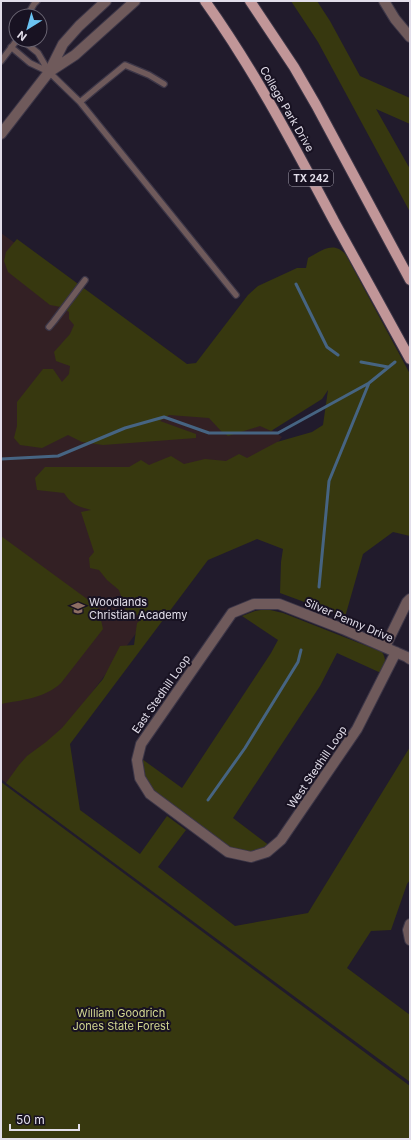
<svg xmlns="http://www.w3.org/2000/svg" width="411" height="1140" font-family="Inter,sans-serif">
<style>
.education{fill:#332024}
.green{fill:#37380f}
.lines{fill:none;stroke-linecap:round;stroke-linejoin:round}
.stream{stroke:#466482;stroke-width:3}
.lane-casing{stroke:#3c3647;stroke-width:8}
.street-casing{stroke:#3c3647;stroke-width:12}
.primary-casing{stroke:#3c3647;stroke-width:12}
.lane{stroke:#6f5a5b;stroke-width:5.5}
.street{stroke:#6f5a5b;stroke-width:10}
.primary{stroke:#c19698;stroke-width:10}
.labels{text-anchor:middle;stroke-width:4;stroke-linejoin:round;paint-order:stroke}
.shield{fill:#181222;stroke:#a5a1ae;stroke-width:1}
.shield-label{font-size:10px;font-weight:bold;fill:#e2deea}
.street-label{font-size:11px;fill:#e2deea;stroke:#181222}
.poi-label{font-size:11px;fill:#e2deea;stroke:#181222;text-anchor:start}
.park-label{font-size:11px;fill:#d2d791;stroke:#181222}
</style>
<rect width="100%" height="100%" fill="#211b2c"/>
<path class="education" d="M1,233L282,437L18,792L1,779Z"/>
<path class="green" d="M291,1H317L330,21L360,76L410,98V124L376,109L410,169V212L318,42Z
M17,239L187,364L196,363L248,295L258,286L297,268H306L308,258C321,251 334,240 346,255L410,374V536L393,532L363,554L345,617L280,593L281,562L283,549L257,539L208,560L70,744L80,810L140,854L167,816L186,830L158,867L235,926L308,913L410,747V880L407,884L391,930L371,931L347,968L410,1015V1082L6,783L19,765L27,756L46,742L62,728L103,679L120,646L134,645L137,623L143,618L141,614L128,617L119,590L107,580L99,570L90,568L89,558L94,552L81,512L91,510C77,506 72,505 64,493L37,490L35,478L45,467H129L141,460L149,465L171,456L184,464L205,459L226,461L239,454L247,458L277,442L312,432L323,425L328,390L322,399L271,431L260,426L228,436L221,431L209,418L169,415L160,421L196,434V438L103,445L82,442L68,435L42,448L20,445L14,438L17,426V402L43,369H53L62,382L69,374L70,366L56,361L54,352L70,334L74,325L69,319V312L61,307L50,305L8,272L4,261L6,252Z
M1,536L98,607L103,629L61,683C45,698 22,700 1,704Z
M266,609L283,613L382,652C387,660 385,665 381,673L337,653L320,686L233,818L270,846L254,854L235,852L153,791C145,782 141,772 142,759L182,788L271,653L278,640L242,616L255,611Z
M1,782L410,1086V1139H1Z"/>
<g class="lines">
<path class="stream" d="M296,284L327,347L338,355
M361,362L388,367
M1,459L58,456L125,428L164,417L209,433H278L369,383
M319,587L329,481L369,383L395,362
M208,800L245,748L298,662L301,650"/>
<g class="lane-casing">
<path id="lane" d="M27,16L34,4L37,1
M22,40L38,53L49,72L80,102L236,295
M11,47L30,63L49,72
M1,61L17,40
M80,102L98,87L125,65L149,75L164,84
M49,327L54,321L85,280"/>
</g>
<g class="street-casing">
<path id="street" d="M384,1L395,19L410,37
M49,72L75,55L135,1
M1,134L49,72L63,44L79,26L106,1
M385,647L407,602L410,599
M396,652L357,729L281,840L267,852L251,857L228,852L150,794L140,778L137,760L141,744L232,613L254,604H279L343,629L407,657L410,659
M410,924L408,930L410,940"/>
</g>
<g class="primary-casing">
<path id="primary" d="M205,1C255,71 294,146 334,221C359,267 385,313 410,359
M250,1L294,67L316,105L410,280"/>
</g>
<use href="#lane" class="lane"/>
<use href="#street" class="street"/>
<use href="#primary" class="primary"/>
</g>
<defs>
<g id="school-bare" transform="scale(1.08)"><path d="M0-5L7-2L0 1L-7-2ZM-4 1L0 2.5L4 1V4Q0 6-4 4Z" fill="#8d6e63" stroke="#181222" stroke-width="2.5" paint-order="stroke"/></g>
</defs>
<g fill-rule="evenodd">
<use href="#school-bare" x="78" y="608"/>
</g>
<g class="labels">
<rect class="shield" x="289" y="170" width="44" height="16" rx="3"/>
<g class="shield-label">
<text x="311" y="182">TX 242</text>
</g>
<g class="street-label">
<text transform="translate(287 109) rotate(60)" y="4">College Park Drive</text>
<text transform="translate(349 620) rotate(23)" y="4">Silver Penny Drive</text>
<text transform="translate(161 694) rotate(-55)" y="4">East Stedhill Loop</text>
<text transform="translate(317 767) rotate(-56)" y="4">West Stedhill Loop</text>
</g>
<g class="poi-label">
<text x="89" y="606">Woodlands<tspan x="89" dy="13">Christian Academy</tspan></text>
</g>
<g class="park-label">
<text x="121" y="1017">William Goodrich<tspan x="121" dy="13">Jones State Forest</tspan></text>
</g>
</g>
<rect width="411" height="1140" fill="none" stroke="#e2deea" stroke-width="4"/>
<g transform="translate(28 28) rotate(217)"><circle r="19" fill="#181222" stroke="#696472"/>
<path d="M0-3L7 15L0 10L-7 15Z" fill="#6bc3f2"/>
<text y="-6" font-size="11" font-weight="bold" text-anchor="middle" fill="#e2deea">N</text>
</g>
<path d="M10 1124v6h69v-6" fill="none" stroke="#e2deea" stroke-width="2"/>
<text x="16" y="1124" font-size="12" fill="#e2deea" stroke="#181222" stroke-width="3" paint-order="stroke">50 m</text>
</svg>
